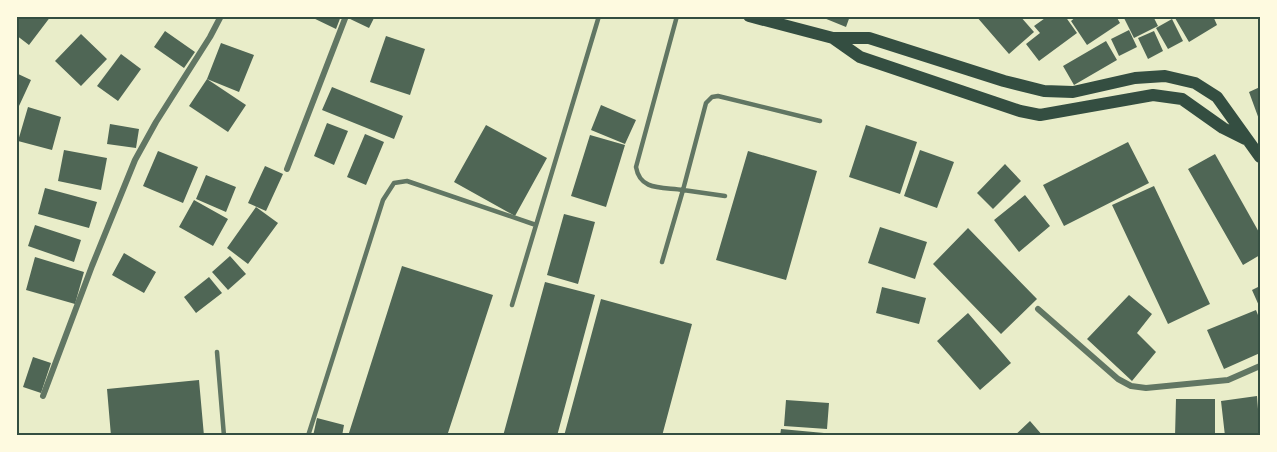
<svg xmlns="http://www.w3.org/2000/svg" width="1277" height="452" font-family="Figtree,sans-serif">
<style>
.building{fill:#4f6655}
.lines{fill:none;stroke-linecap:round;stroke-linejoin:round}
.service{stroke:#617663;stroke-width:4.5}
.minor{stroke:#617663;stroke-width:6}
.secondary{stroke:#344e41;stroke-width:12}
.neatline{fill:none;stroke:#344e41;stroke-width:2}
</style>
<rect width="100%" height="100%" fill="#e9edc9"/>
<path class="building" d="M16,16H51L29,45L16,35Z
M309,16H341L336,29Z
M349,16H375L369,28L348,18Z
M819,16H850L846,27Z
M976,16H1020L1034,32L1009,54Z
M1048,16H1065L1077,33L1039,61L1026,44L1040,33L1034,26Z
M1077,16H1116L1120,23L1087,45L1071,21Z
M1123,16H1153L1158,26L1134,38Z
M1178,16H1213L1217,25L1189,42L1175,18Z
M1172,19L1183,41L1168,49L1156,28Z
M1129,30L1137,47L1119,56L1111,39Z
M165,31L195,52L184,68L154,47Z
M1154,31L1163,51L1148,59L1138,38Z
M81,34L107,59L81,86L55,61Z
M386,36L425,49L410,95L370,82Z
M1106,41L1117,60L1074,85L1063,66Z
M221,43L254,55L239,92L207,79L246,105L228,132L189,106L207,79Z
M121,54L141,69L118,101L97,86Z
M16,73L31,80L19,106L16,105Z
M332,87L403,116L394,139L322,110Z
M1260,87V122L1249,92Z
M601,105L636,120L625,144L591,130Z
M28,107L61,117L52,150L18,141Z
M327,123L348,131L334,165L314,156Z
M110,124L139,129L136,148L107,144Z
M486,125L547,158L515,216L454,182Z
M866,125L917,142L900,194L849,177Z
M365,134L384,142L366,185L347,177Z
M590,135L625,145L606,207L571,196Z
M1128,142L1149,183L1064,226L1043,185Z
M64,150L107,158L101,190L58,181Z
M920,150L954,162L937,208L904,196Z
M158,151L198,167L183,203L143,186Z
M748,151L817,171L786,280L716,260Z
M1215,154L1260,234V255L1243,265L1188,169Z
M1005,164L1021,181L993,209L977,193Z
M265,166L283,174L266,211L248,203Z
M206,175L236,187L226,212L196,199Z
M1154,186L1210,304L1168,324L1112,205Z
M45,188L97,202L89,228L38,214Z
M1025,195L1050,226L1019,252L994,220Z
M194,200L228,219L213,246L179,227Z
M256,207L278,223L248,264L227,248Z
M564,214L595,222L578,284L547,275Z
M35,225L81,240L74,262L28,246Z
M880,227L927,242L915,279L868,263Z
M968,228L1037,299L1001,334L933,264Z
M124,253L156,272L144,293L112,275Z
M230,256L246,274L228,290L212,272Z
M35,257L84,272L75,304L26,290Z
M402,266L493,295L447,436H348Z
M209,277L222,293L196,313L184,297Z
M545,282L595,295L557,436H503Z
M1260,286V308L1252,290Z
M882,287L926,298L919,324L876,313Z
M1129,295L1152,314L1137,333L1156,352L1132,381L1087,339Z
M601,299L692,324L662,436H564Z
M1256,310L1260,320V353L1224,369L1207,330Z
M968,313L1011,363L980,390L937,341Z
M33,357L51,363L41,393L23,387Z
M199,380L204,436H111L107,389Z
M1257,396L1260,435L1225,436L1221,401Z
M1176,399H1215V436H1175Z
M786,400L829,403L827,429L784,426Z
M317,418L344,425L342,436H313Z
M1030,421L1043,436H1014Z
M781,429L824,433V436H780Z"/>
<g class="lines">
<path class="service" d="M725,196L683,190L706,103L712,97L718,96L820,121
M662,262L683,190C662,187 640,191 636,167L677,16
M512,305L599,16
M217,352L224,436
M308,436L383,200L394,183L407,181L536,225"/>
<path class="minor" d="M287,169L346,16
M1038,309L1118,379L1131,386L1146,388L1228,380L1260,366
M43,396L92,266L135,160L156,122L210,37L221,16"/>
<path class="secondary" d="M749,16L833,38H869L1004,81L1044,91L1073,92L1135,78L1165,76L1195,83L1217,97L1260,157
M833,38L860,57L1020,111L1040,115L1153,95L1182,99L1223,128L1245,139"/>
</g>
<rect width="1277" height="452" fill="none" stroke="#fefae0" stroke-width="36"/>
<rect x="18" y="18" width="1241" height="416" class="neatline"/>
</svg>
